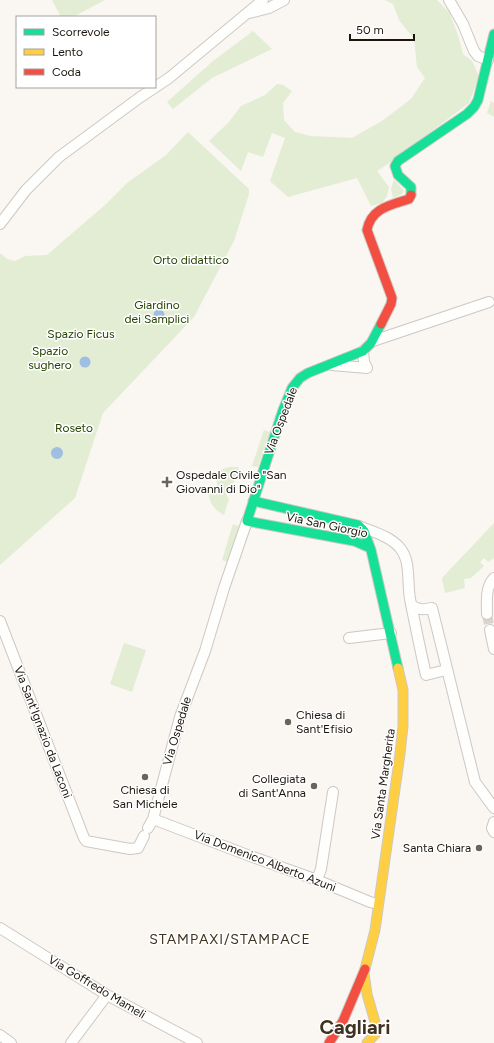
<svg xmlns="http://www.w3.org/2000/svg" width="494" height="1043" font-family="Figtree,sans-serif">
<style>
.green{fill:#e2edd4}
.water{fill:#9ebee2}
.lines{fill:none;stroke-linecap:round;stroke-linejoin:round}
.street-tunnel{stroke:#d9d4cf;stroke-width:10;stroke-dasharray:10 5;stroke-linecap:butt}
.street-casing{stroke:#cdc8c2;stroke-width:12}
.fast-casing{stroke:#cdc8c2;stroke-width:11}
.slow-casing{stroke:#cdc8c2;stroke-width:11}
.jam-casing{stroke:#cdc8c2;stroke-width:11}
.street{stroke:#fefefd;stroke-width:10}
.fast{stroke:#16e098;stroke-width:9}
.slow{stroke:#ffcf43;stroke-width:9}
.jam{stroke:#f24e42;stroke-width:9}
.poi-dot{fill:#69645d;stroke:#fff;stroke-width:1.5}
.labels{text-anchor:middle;stroke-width:3;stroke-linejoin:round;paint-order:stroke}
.park-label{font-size:12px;fill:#244300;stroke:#fff}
.street-label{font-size:12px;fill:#1b150d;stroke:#fff}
.poi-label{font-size:12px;fill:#1b150d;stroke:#fff;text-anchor:start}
.quarter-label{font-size:14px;letter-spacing:1px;fill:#3f321e;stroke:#fff}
.town-label{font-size:20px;font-weight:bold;fill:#3f321e;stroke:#fff}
</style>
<rect width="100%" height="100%" fill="#faf6f1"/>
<path class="green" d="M52,0H105L73,17H61Z
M385,0H437L449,12L458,35L463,54L472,61L479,76L469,103L388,164L377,171L389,187L387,196L382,203L371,206L357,178L288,197L270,181L285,138L272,133L263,157L248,152L241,171L209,141L229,122L241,106L265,95L277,84L283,85L292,91L283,103L284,120L295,132L311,136L352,138L382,121L411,99L425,78L417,67L414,39L399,20L393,4Z
M253,31L272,49L212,78L173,109L167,102L213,61Z
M491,101L494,103V117L487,113Z
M188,132L249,189V194L234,241L194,317L103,413L75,498L0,565V253L7,259L15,261L25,256L47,255L105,205L127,183L166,155Z
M394,179L404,191L402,194L393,198L391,189Z
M264,430L270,432L258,467L252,466Z
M231,467H239L234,483C226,485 223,492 229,499L224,515C214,510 209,502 208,491L214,490L217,487V481L213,477C218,471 223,468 231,467Z
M494,523V558L488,562L484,558L480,562L484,566L471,578L464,579L465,588L445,593L442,578Z
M233,524L239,526L227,562L222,560Z
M124,643L146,650L132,692L110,684Z"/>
<path class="water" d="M153.5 315a5.5 5.5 0 1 1 11 0a5.5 5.5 0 1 1-11 0Z
M79.5 362a5.5 5.5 0 1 1 11 0a5.5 5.5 0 1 1-11 0Z
M51 453a6 6 0 1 1 12 0a6 6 0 1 1-12 0Z"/>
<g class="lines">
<path class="street-tunnel" d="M487,614L490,630"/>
<g class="street-casing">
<path id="street" d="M449,0L463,24L474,51L478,56L488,60
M249,13L269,8L284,0
M0,224L26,190L59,157L139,98L169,78L263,0
M373,341L489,302
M332,365L367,368L364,362L363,351
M359,526C373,532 390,536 400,548C411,561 407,582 410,599C415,624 420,649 426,675L446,670
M411,605C419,610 423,610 432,608L475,782L494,808
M487,614C487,602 485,587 494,578
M0,621L84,838L86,841L130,849L138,848L144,836
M490,630L494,649
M349,638L391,633
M153,819L250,856L317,880L370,902L378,904
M494,822L492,828L494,832
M148,828L153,819L180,717L205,651L224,588L247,521
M317,880L321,869L333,792
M0,928L107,995L197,1043
M0,1035L11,1043
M71,1043L107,995"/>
</g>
<g class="fast-casing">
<path id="fast" d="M411,195V187L398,175L395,166L398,161L467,114L474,107L478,100L494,34
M253,501L358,525L364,531L371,550L398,668
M370,548L354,541L247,521L283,410L292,388L300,378L308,373L363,351L371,343L381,324"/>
</g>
<g class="slow-casing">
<path id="slow" d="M365,969L375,930L400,754L403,726V690L398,668
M364,973L367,994L377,1029L376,1033L367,1043"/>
</g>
<g class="jam-casing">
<path id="jam" d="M381,324L391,304L392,298L367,230C371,208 391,205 409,199L411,195
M329,1043L343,1021L365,969"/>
</g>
<use href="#street" class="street"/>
<use href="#fast" class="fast"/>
<use href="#slow" class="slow"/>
<use href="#jam" class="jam"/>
</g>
<g class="poi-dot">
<path d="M165 476h4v4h4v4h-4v4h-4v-4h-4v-4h4z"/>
<circle cx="288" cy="722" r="4"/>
<circle cx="145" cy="777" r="4"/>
<circle cx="314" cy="786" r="4"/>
<circle cx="479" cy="848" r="4"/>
</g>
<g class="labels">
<g class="park-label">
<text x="191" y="264">Orto didattico</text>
<text x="157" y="309">Giardino<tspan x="157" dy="14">dei Samplici</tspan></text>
<text x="81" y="338">Spazio Ficus</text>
<text x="50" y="355">Spazio<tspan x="50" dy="14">sughero</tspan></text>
<text x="74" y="432">Roseto</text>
</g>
<g class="street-label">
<text transform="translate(281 421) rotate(-69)" y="4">Via Ospedale</text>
<text transform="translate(327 525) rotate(12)" y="4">Via San Giorgio</text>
<text transform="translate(177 731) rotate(-73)" y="4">Via Ospedale</text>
<text transform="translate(43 732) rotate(69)" y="4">Via Sant'Ignazio da Laconi</text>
<text transform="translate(383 784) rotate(-82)" y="4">Via Santa Margherita</text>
<text transform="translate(265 861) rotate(21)" y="4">Via Domenico Alberto Azuni</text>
<text transform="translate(97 987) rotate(31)" y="4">Via Goffredo Mameli</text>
</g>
<g class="poi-label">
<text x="176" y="479">Ospedale Civile "San<tspan x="176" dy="14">Giovanni di Dio"</tspan></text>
<text x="296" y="719">Chiesa di<tspan x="296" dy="14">Sant'Efisio</tspan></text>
<text x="306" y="783" text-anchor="end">Collegiata<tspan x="306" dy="14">di Sant'Anna</tspan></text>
<text x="145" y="794" text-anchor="middle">Chiesa di<tspan x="145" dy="14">San Michele</tspan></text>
<text x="471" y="852" text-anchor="end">Santa Chiara</text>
</g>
<g class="quarter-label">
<text x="230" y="944">STAMPAXI/STAMPACE</text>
</g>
<g class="town-label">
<text x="355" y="1034">Cagliari</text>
</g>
</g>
<rect x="16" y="16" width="140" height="72" fill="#ffffff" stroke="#a4a19e"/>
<rect x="24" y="29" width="20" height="6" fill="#16e098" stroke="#a4a19e"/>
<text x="52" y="36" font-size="12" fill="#1b150d">Scorrevole</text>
<rect x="24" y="49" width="20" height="6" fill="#ffcf43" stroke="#a4a19e"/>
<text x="52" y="56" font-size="12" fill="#1b150d">Lento</text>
<rect x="24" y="69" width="20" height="6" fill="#f24e42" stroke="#a4a19e"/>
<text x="52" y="76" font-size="12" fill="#1b150d">Coda</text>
<path d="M350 34v6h64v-6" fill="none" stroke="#1b150d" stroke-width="2"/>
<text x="356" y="34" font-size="12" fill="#1b150d" stroke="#ffffff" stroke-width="3" paint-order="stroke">50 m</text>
</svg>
